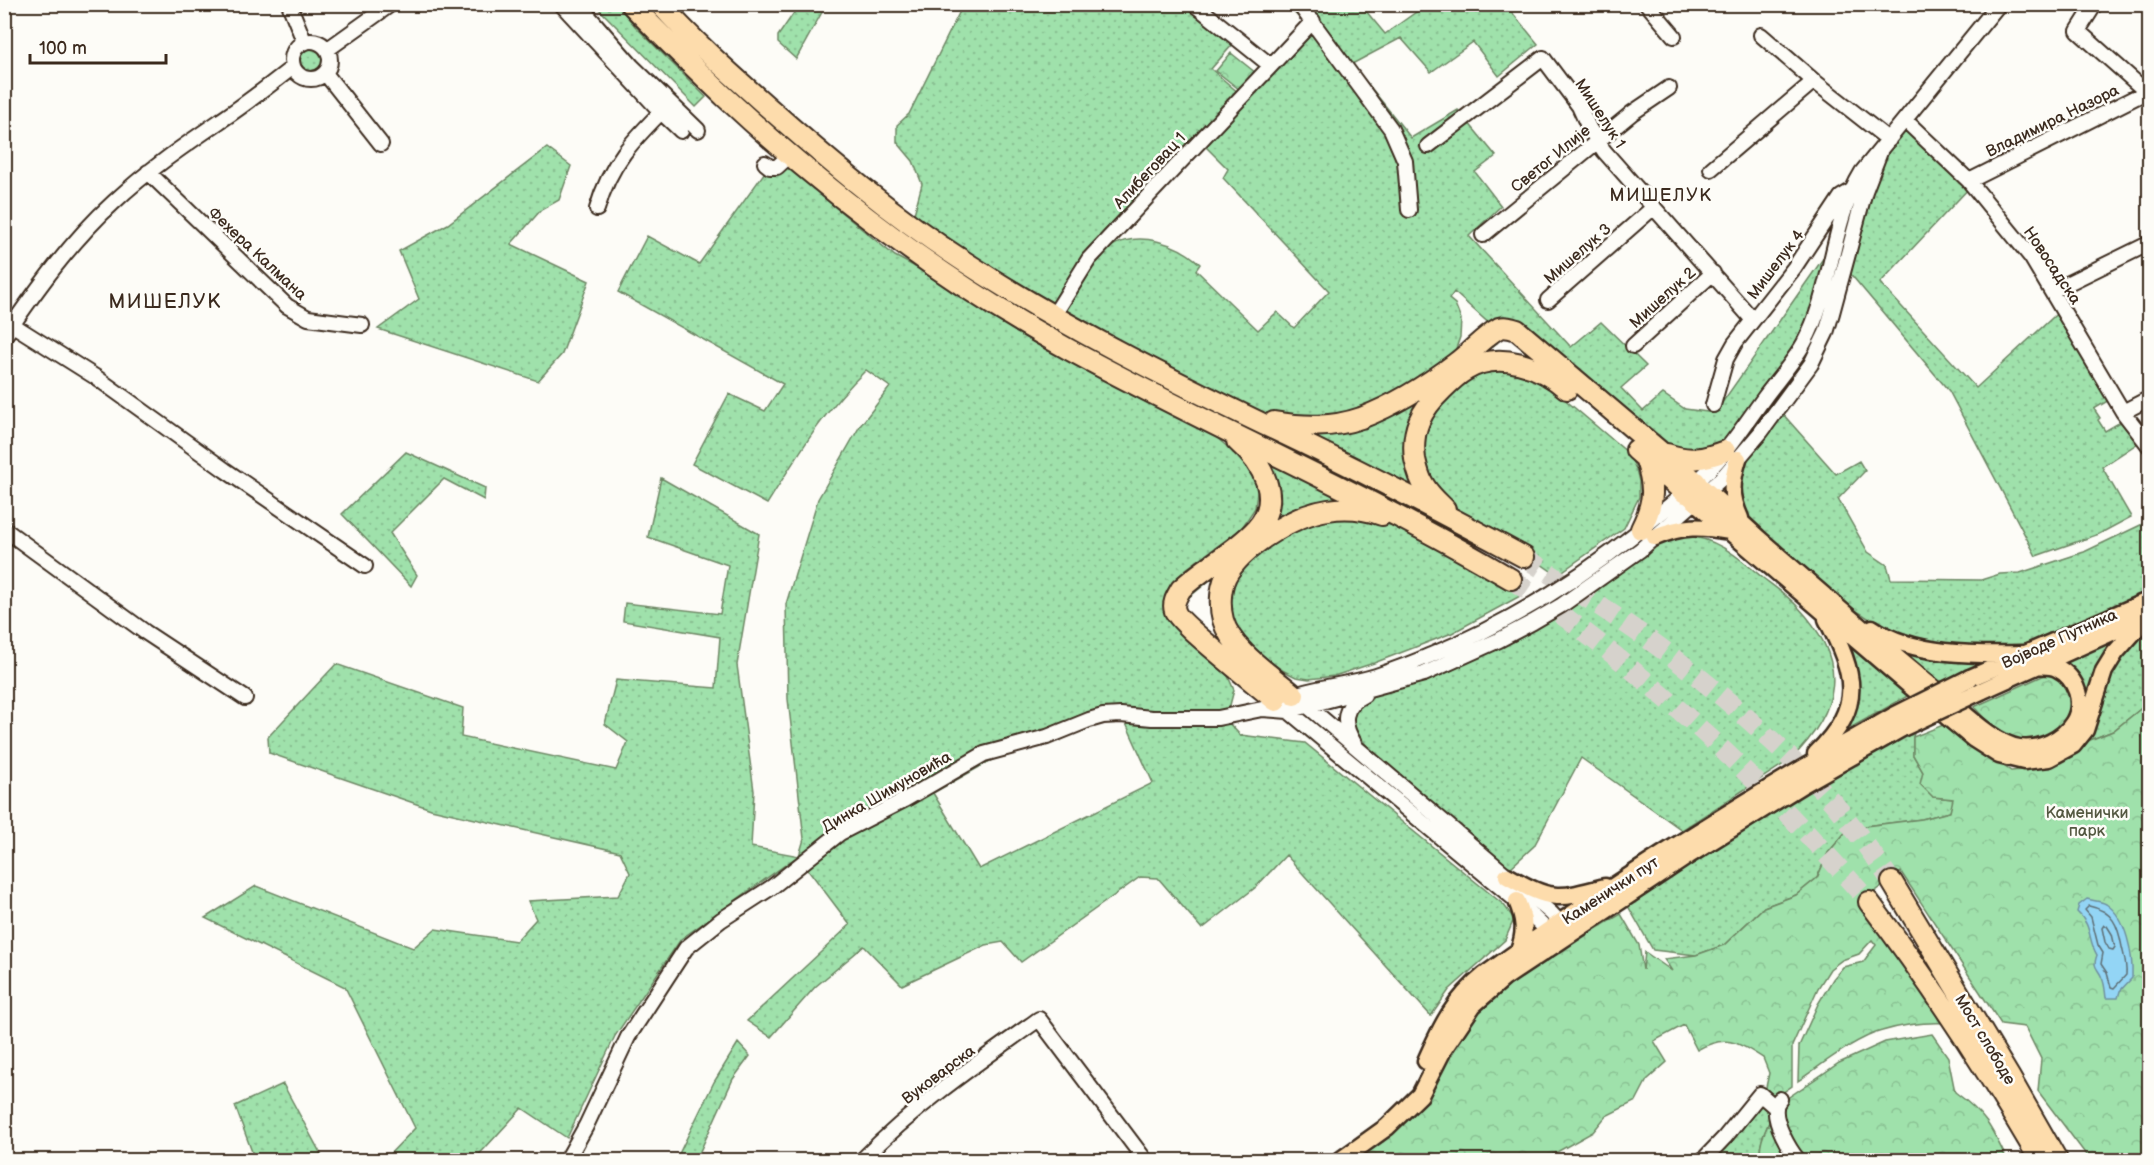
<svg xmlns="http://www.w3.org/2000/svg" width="2154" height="1165" font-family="'Balsamiq Sans',sans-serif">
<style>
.grass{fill:url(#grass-dots);stroke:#6d8664;stroke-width:1.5;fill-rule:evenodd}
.forest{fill:url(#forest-crowns);stroke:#6d8664;stroke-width:1.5}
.water{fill:#93d5f5;stroke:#70919f;stroke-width:1.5}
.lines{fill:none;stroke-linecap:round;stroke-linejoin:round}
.shore{stroke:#5e6e74;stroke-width:1.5}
.highway-tunnel{stroke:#d6d2cc;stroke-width:20;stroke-dasharray:20 10;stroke-linecap:butt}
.minor-casing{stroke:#3b2a1e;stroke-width:18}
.major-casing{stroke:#3b2a1e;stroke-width:21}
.highway-casing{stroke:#3b2a1e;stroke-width:24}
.minor{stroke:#fdfcf7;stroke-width:14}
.major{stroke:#fddcac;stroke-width:16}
.highway{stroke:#fddcac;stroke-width:20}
.major-bridge-casing{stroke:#3b2a1e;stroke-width:21;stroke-linecap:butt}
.major-bridge{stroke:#fddcac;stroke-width:16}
.labels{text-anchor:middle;stroke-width:5;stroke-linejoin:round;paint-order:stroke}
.street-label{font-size:16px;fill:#3b2a1e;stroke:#fdfcf7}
.park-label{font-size:16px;fill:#545841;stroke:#fdfcf7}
.neighbourhood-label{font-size:18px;letter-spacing:1.5px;fill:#3b2a1e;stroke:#fdfcf7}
.quarter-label{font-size:20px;letter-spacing:1.5px;fill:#3b2a1e;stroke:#fdfcf7}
</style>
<defs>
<pattern id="grass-dots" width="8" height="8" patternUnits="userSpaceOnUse" patternTransform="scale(1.5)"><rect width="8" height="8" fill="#9fe1ab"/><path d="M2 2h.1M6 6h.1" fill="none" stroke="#8ac193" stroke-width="1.8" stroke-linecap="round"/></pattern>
<pattern id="forest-crowns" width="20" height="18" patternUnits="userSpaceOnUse" patternTransform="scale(1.5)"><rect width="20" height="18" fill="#9fe1ab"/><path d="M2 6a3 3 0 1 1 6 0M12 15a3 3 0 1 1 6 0" fill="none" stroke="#8ac193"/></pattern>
</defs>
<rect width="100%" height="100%" fill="#fdfcf7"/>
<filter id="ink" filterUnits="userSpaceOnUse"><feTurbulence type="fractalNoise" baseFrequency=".0167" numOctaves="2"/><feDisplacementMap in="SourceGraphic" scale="12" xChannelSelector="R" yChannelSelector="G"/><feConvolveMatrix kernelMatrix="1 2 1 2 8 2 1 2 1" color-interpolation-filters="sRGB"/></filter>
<g filter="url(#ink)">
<path class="grass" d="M800,4L826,5L796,59L778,43V36Z
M595,5H617L635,26L706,97L696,107Z
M648,5H654L839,178L1250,428L1458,534L1455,538L1071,340L986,289L918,245L836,182L712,72Z
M963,5H1182L1233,44L1211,69L1240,94L1303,22L1287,5H1361L1385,34L1426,5H1469L1476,13L1486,5H1506L1538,44L1499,76L1473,42L1431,72L1401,38L1352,64L1411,138L1458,110L1496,156L1475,172L1501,206L1469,236L1571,347L1601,322L1646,366L1621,388L1643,411L1663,394L1685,409L1715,413L1829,250L1813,306L1797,343L1743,419L1717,447L1690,455L1666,451L1517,320L1507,319L1492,326L1454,292L1449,299L1455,304L1461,319L1460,337L1453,357L1404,393L1324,421L1271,416L1252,410L1194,381L1065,311C1074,295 1095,255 1110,247C1139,230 1178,243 1200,264L1196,270L1258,330L1277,312L1294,328L1329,291L1223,178L1228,169L1195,136L1130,206L1116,226L1102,235L1083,255L1052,303L969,253L914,214L922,184L913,161L897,142V125L909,114Z
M294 60a17 17 0 1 1 34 0a17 17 0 1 1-34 0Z
M1906,125L1971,186L1880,283L1976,388L2064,307L2116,396L2094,409L2100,418L2098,420L2105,431L2129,417L2144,439L2102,467L2131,517L2099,534L2036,556L1949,391L1848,271L1883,153Z
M547,148L571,166L559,200L541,210L511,244L589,281L562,354L538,381L378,329L419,299L399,251L448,224Z
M775,158L895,256L934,277L1007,325L1209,431L1245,462L1258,484L1255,508L1241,529L1186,569L1168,596L1224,667L1234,690L1226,720L1240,735L1305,743L1504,905L1514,919L1505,940L1449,990L1431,1016L1286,855L1256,887L1202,929L1158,878L1140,877L1021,962L1003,942L986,945L902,985L864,946L815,987L771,1037L747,1021L850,925L798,856L681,939L615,1036L567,1138L522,1108L474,1160H384L415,1128L345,987L205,918L256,886L413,948L435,929L516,941L536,919L528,901L618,896L630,873L620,852L431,809L269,753L268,737L336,664L463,708L461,737L616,770L628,742L605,724L616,680L716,688L720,637L623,621L625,603L720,614L728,565L648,537L661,478L759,534L737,665L754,791L751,847L799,856L804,839L788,699L786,604L818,499L860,426L890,387L866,370C825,409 797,456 767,504L692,464L729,394L765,411L783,384L618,292L647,236L699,264ZM1124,719L1153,783L979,869L933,793L999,756L1100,722Z
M1860,192L1824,324L1808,356L1740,447L1736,446L1804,354L1821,322L1852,207Z
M1493,339L1497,343L1430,393L1413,418L1420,493L1304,435L1359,426Z
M1517,368L1550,387L1628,453L1636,469L1639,481V497L1624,528L1557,575L1522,551L1445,504L1426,481L1421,424L1469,373Z
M1781,412L1836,474L1859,461L1865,471L1838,499L1868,552L1887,565L1891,579L1981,580L2000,574L2020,573L2084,552L2149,521V596L2016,648L1949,646L1908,638L1884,628L1828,593L1751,527L1733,485L1734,474Z
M1256,450L1359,505L1290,515L1188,598L1185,595L1273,510Z
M406,452L485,488L484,500L444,479L390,533L417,575L411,586L342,514Z
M1325,515L1376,520L1417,534L1522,595L1452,633L1374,663L1334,676L1309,679L1296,677L1282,670L1246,644L1233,625L1229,593L1237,576L1251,559L1280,535Z
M1741,528L1971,725C1986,736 2002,750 2023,752C2074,757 2114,685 2056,661L2122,634C2112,648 2100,664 2093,680C2088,695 2089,715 2079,729C2060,755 2022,764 1994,746C1985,741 1976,734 1968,727L1739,531Z
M1683,536C1717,537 1738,557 1763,578C1775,587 1788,596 1798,607C1850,662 1841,710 1790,760L1682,830L1581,758L1534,846L1509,869L1376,757C1363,742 1340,717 1364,701C1438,659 1518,628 1594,590C1626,574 1647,543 1683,536Z
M2149,627V702L2113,731L2085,742L2103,688L2125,649Z
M1850,643L1913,693L1843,732C1863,695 1863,683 1850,643Z
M1893,643L1990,659L1941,682Z
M1916,725L1913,737V755L1923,772L1933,797L1954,799L1950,812L1922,819L1849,828L1828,853L1817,878L1796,895L1764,907L1724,945L1696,955L1653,950L1628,906L1760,813Z
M738,1043L750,1056L733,1079L696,1160H676L714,1082Z
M283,1084L324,1160H255L235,1106Z
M1761,1100L1773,1113C1767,1128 1757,1144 1761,1160H1710Z"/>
<path class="forest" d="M1231,53L1256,73L1240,90L1216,71Z
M2049,673C2053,675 2059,676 2062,679C2084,699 2061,736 2037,741C2025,743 2011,739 2001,733C1991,728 1982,715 1974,707Z
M2149,702V1160H2090L2038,1091L2041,1059L2025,1027L2001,1024L1901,872L1860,903L1947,1023C1927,1022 1902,1025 1882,1031C1857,1037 1820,1066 1798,1081L1799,1046L1818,1004L1833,979L1843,967L1863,962L1876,945L1872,940L1859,954L1842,960L1830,969L1818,988L1792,1046V1086L1779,1095L1765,1092L1769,1073L1763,1058C1737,1042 1726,1034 1697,1050L1684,1025L1654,1041L1667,1062L1647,1080L1636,1101L1606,1116L1593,1132L1548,1157L1538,1160H1356L1395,1130L1449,1045L1501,985L1621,914L1639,945L1643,970L1645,952L1672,971L1664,959L1696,955L1724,945L1764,907L1796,895L1817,878L1828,853L1849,828L1922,819L1950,812L1953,799L1933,797L1920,784L1923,772L1913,755V737L1943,725L2011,771L2041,768L2063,758L2085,742L2113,731Z
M1932,1034L1948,1057L1955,1092C1985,1114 1992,1128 2007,1160H1805C1792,1145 1776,1120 1786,1099L1839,1063L1885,1042Z
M1773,1113L1792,1160H1761C1757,1144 1767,1128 1773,1113Z"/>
<path class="water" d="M2087,899C2093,901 2101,901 2106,904C2127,918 2133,955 2132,978L2120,991L2118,998H2106C2105,991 2105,984 2102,978C2098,967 2092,969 2097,955C2087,939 2093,926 2077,912L2079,905Z"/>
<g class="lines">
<path class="shore" d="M2089,906C2113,911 2118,925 2122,947C2124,956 2127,965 2126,975L2114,988L2111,987L2107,973L2101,964L2103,953L2098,945L2091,917L2085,910Z
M2104,925L2107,926L2112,934L2115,947L2113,950L2109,949L2105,942L2102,928Z"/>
<path class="highway-tunnel" d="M1524,557C1562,582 1601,606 1638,632C1699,674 1766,732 1817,785C1845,814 1869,849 1892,882
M1511,579C1643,668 1765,783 1869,902"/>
<g class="minor-casing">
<path id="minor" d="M289,4L304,41
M561,4L661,112L681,131
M578,4L632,66L698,130
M1194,4L1270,65
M1299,4L1391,129L1405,161L1409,210
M1647,4L1674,36
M2095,4L2078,31L2150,95
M1761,35L1814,81L1889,140
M292 60a19 19 0 1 1 38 0a19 19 0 1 1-38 0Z
M328,49L391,4
M325,73L381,144
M1905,120L1969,181L2031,257L2123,412L2150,447
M1428,146L1543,58L1579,106L1589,128L1604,151L1753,320
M765,163L770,167H777L790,155
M1711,169L1814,81
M148,172L287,306L308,318L362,325
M1969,181L2150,90
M597,209C610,163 633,140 666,107
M1483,235L1632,113L1669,88
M2052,291L2150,243
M1548,300L1654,207
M1054,315L1089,259L1313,21
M13,325L97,378L225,470L365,566
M4,337C36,290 72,240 114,202C148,170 185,145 223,119C247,103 270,85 293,67
M1633,346L1713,273
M1713,405L1726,359L1735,343L1794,268L1841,197L1851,191
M2123,412L2150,398
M4,529L145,632L245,698
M1288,697C1316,687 1347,685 1376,676C1394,670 1413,663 1431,655C1507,624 1577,581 1640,530C1663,511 1685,494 1706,473C1728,451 1745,424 1764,398C1777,380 1793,363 1804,343C1833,290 1830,224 1862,172L1999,4
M1304,703L1551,913L1567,930
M1285,708L1517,901L1553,936
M1354,743C1342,724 1342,706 1364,695
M1780,1099C1778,1102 1776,1104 1776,1108C1774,1123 1789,1149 1798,1160
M567,1160L586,1126L628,1037L686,948L721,920L772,887L840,833L906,799L984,754L1047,737L1089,720L1103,716L1121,715L1152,718H1218L1262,709L1288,711L1424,674L1499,640L1533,622L1562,605L1640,550L1721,479L1761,432L1811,364L1826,333L1832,313L1865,191L1880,152
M862,1160C915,1106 977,1063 1039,1019L1145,1160
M1703,1160L1725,1137L1760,1094L1776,1108"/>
</g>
<g class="major-casing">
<path id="major" d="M1738,459C1731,482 1730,496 1740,518
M1696,482C1719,501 1739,521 1760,540C1822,594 1884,649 1948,700C1966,715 1995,744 2019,748C2039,751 2063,740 2074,722C2085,703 2077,678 2057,668C2051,665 2042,666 2035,665
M1685,493L1908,684L1974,739L1999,755L2024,761L2049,758L2073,745L2085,730L2104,671L2115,653L2138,627L2150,618
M1655,537C1684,525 1700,526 1730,531
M1872,628C1913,656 1975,655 2023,654
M1970,678L2150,600
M1981,691L2141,619
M1816,754C1865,705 1855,675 1827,619
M1507,876C1551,901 1557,900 1605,887
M1517,901C1525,920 1526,932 1519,951
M1426,1061C1442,1025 1454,1000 1485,975C1616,881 1753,795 1894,716
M1341,1160L1387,1127L1420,1095L1444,1048L1473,1005L1504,978L1689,855L1803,784L1902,728"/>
</g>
<g class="highway-casing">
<path id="highway" d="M631,4C662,37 694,67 726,98C831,196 942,280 1068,349C1214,429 1368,494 1511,579
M660,4C694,42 732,75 769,108C831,163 895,217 965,262C1060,324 1163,376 1265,425C1353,466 1439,511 1524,557
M1274,422C1304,427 1332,428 1361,418C1395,405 1427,385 1456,363C1470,353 1484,336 1499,328C1505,326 1511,328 1517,330L1696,482
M1237,441C1262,463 1284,499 1256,529C1235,552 1204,567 1181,589C1177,596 1172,603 1175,611C1178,623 1261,688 1276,701
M1636,450L1685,493
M1667,454C1689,462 1704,459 1725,451
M1445,509C1438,502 1429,494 1424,485C1419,478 1417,468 1415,459C1411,430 1421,410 1442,390C1449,383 1457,375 1466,370C1499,350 1541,366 1567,389
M1641,529C1655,501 1655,487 1645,457
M1294,695C1271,675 1231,650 1223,620C1219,605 1220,584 1229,571C1248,543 1295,515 1328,510C1346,507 1365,509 1382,515
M1892,882L2010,1078L2057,1160
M1869,902C1932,985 1988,1071 2040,1160"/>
</g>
<use href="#minor" class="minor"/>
<use href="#major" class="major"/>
<use href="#highway" class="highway"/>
<g class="major-bridge-casing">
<path id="major-bridge" d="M1894,716L1970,678
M1902,728L1981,691"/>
</g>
<use href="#major-bridge" class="major-bridge"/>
</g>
</g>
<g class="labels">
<g class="street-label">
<text transform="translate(1601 113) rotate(57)" y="6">Мишелук 1</text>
<text transform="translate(2052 120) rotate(-26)" y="6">Владимира Назора</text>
<text transform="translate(1550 158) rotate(-39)" y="6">Светог Илије</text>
<text transform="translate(1149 170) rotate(-47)" y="6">Алибеговац 1</text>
<text transform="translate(258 253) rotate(43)" y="6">Фехера Калмана</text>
<text transform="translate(1577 253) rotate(-41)" y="6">Мишелук 3</text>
<text transform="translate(1775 264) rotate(-53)" y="6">Мишелук 4</text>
<text transform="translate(2053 265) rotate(56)" y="6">Новосадска</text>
<text transform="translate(1662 297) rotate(-42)" y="6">Мишелук 2</text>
<text transform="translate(2059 638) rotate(-24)" y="6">Војводе Путника</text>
<text transform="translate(886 791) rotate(-30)" y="6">Динка Шимуновића</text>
<text transform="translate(1610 890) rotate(-33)" y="6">Каменички пут</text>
<text transform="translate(1986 1039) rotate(59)" y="6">Мост слободе</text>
<text transform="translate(938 1074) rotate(-37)" y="6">Вуковарска</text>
</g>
<g class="park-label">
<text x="2087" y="818">Каменички<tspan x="2087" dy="18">парк</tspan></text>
</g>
<g class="neighbourhood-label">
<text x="1661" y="201">МИШЕЛУК</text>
</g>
<g class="quarter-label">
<text x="165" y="308">МИШЕЛУК</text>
</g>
</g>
<rect width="2154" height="1165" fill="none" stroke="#fdfcf7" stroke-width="24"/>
<rect x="12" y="12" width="2130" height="1141" fill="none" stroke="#3b2a1e" stroke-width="2" filter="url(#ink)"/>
<path d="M30 54v9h136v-9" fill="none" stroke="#3b2a1e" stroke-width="3"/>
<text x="39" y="54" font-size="18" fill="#3b2a1e" stroke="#fdfcf7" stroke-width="4.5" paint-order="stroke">100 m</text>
</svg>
